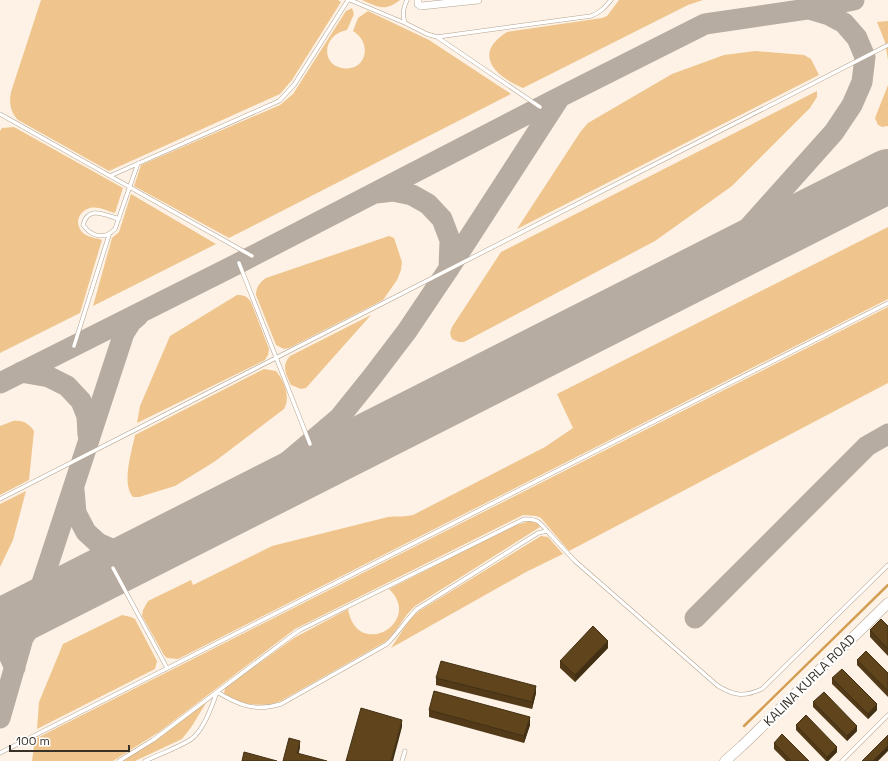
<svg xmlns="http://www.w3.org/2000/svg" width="888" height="761" font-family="'Space Grotesk',sans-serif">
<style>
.green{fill:#efc58d}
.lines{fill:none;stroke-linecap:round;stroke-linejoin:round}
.stream{stroke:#d39e53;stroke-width:2.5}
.taxiway{stroke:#b6aca1;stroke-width:21}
.runway{stroke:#b6aca1;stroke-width:54}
.lane-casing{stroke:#b4a38f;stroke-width:4.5}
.street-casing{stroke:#b4a38f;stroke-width:8}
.secondary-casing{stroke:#b4a38f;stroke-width:11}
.lane{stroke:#fff;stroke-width:3.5}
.street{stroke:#fff;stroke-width:7}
.secondary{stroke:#fff;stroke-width:10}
.wall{fill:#523a18}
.shaded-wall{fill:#423014}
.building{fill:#5f441c;stroke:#423014}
.labels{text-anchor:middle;stroke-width:4;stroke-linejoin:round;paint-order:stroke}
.street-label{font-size:13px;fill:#373128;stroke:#fff}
</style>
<rect width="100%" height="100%" fill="#fdf2e5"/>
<path class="green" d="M41,0H338L341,2L292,80L280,94L109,171L18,120C10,111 9,103 11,92Z
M362,0H400C385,12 378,7 362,0Z
M619,0H703L688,5L523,88C495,76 472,54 507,32L602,18L607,16Z
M352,8L354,14L347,30C323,34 320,64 342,68C365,73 374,44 353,31L358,18L368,11L429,40L511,94L229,238L134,186L141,165L280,105L293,94L346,11Z
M888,21V60L885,42L877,22Z
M755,51L804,55L811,59L819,75L517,229L581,131L588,123L672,74L724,55Z
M888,85V126L882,127L878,125L875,118Z
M817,91V97L810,108L732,186L655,241L464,342H459L452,339L450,333L452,327L501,252Z
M14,127L123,188L115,213C107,211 98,206 90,208C76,212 74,228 86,235C91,238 97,238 102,240L80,313L0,353V131L2,128Z
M131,194L216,244L93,306L112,238L119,232Z
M888,227V299L178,659L167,658L164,655L142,616L143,610L148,601L191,580L193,585L272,546L388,517C396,516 405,517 413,515L545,447L573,428L557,394Z
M389,236L394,238L402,262L401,270L397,280L383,300L289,348L284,349L276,345L256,295C256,287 260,282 266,278Z
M237,295C244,295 247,296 251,302L269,349L268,355L265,360L137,423L140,406L170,336Z
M888,307V383L569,551L541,518L536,516L523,515L295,629L159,732L113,761H32L35,739Z
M371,315L306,388L301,389L291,385C286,374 281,366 290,356Z
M264,369L276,371C284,381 291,397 284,409L214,462L175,486L139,497H133C121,483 132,451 135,435Z
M13,421C22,420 29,423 34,431L29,480L0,495V426Z
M26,491L13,540L0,567V504Z
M529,521L538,523L540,527L415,606C403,617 397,632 385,642L286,698C283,700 279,702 275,703C262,707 231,704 224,694L225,688L294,638L348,609C357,661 424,622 389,589L514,526Z
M541,536L548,537L563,554L526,572L391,648L410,619L419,611Z
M122,615L131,617L135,619L157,661L155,669L37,729L39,702L63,644Z
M209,698L192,726L182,739L135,761H120L153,740Z"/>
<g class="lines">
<path class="stream" d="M744,726L888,585"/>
<path class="taxiway" d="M376,193L393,191L412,195L428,204L442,219L450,240L449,269
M717,263L834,132L852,105L862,82L865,57L857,38L844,23L829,15L809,9
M21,372L49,377L67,386L81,401L87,416L88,435
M0,383L239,263L560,97L705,24L807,9L854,0
M74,490L76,513L86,532L98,543L116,551L144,552
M212,518L286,463L339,418L372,377L407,331L448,270L560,97
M695,618L867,446L888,434
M4,623L27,607L42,583L124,333L131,322L138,316
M0,647L8,653L15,668
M0,718L23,638L36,618L58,596"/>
<path class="runway" d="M0,626L888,176"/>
<g class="lane-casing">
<path id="lane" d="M350,0L405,23
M407,0C403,9 402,14 405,23L427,34L437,37L591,16C600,13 605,7 611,0
M437,37L540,107
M0,114L252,256
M110,176L279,101L294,85L348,0
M119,219C105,215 88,205 83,225C92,237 104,240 115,229L138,163
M239,263L310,444
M74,346L109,235
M0,499L888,45
M113,568L167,668
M0,753L888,303
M119,761L153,740L290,637L300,630L524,519C537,519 539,521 547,531
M145,761C160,754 177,748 190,740C203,732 212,706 217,692C239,705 255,712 281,704L387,644C398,633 406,620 417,609L538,533L547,531L575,561L718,686C735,696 744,697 762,689L888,565
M402,761L405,751
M842,761L888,715"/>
</g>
<g class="street-casing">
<path id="street" d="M418,0V4L421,6L478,0"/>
</g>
<g class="secondary-casing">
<path id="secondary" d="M725,761L742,746L888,603"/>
</g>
<use href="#lane" class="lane"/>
<use href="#street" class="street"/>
<use href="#secondary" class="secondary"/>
</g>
<path class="wall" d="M888,626V656L870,637V630Z
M608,648L575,682L560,668V661Z
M857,660L888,673V697L857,665Z
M436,678L536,693L532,709L436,685Z
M832,678L877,710L868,719L832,684Z
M813,702L857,731L847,741L813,707Z
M429,710L530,725L524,743L429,717Z
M796,725L837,752L828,761H826L796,730Z
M774,743L809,761H786L774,749Z"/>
<path class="shaded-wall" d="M608,641V648L575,682V675Z
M536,686V693L532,709V702Z
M877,704V710L868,719V714Z
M530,717V725L524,743V736Z
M402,720V727L393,761H391Z
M857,726V731L847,741V736Z
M300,741V748L297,760V753Z
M888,746V751L878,761H873Z
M837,747V752L828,761H827V757Z"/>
<path class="building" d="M881,619L888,626V649L870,630Z
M593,626L608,641L575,675L560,661Z
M866,651L888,673V691L857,660Z
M441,661L536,686L532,702L436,678Z
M842,669L877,704L868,714L832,678Z
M434,691L530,717L524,736L429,710Z
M824,692L857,726L847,736L813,702Z
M361,708L402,720L391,761H346Z
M806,715L837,747L827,757L796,725Z
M782,734L809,761H791L774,743Z
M888,735V746L873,761H862Z
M289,738L300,741L297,753L327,761H283Z
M244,752L277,761H242Z"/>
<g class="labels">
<g class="street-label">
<text transform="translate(809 680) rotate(-45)" y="5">KALINA KURLA ROAD</text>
</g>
</g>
<path d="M10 745v6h119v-6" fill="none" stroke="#373128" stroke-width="2"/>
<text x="16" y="745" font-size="12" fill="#373128" stroke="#ffffff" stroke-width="3" paint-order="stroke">100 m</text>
</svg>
